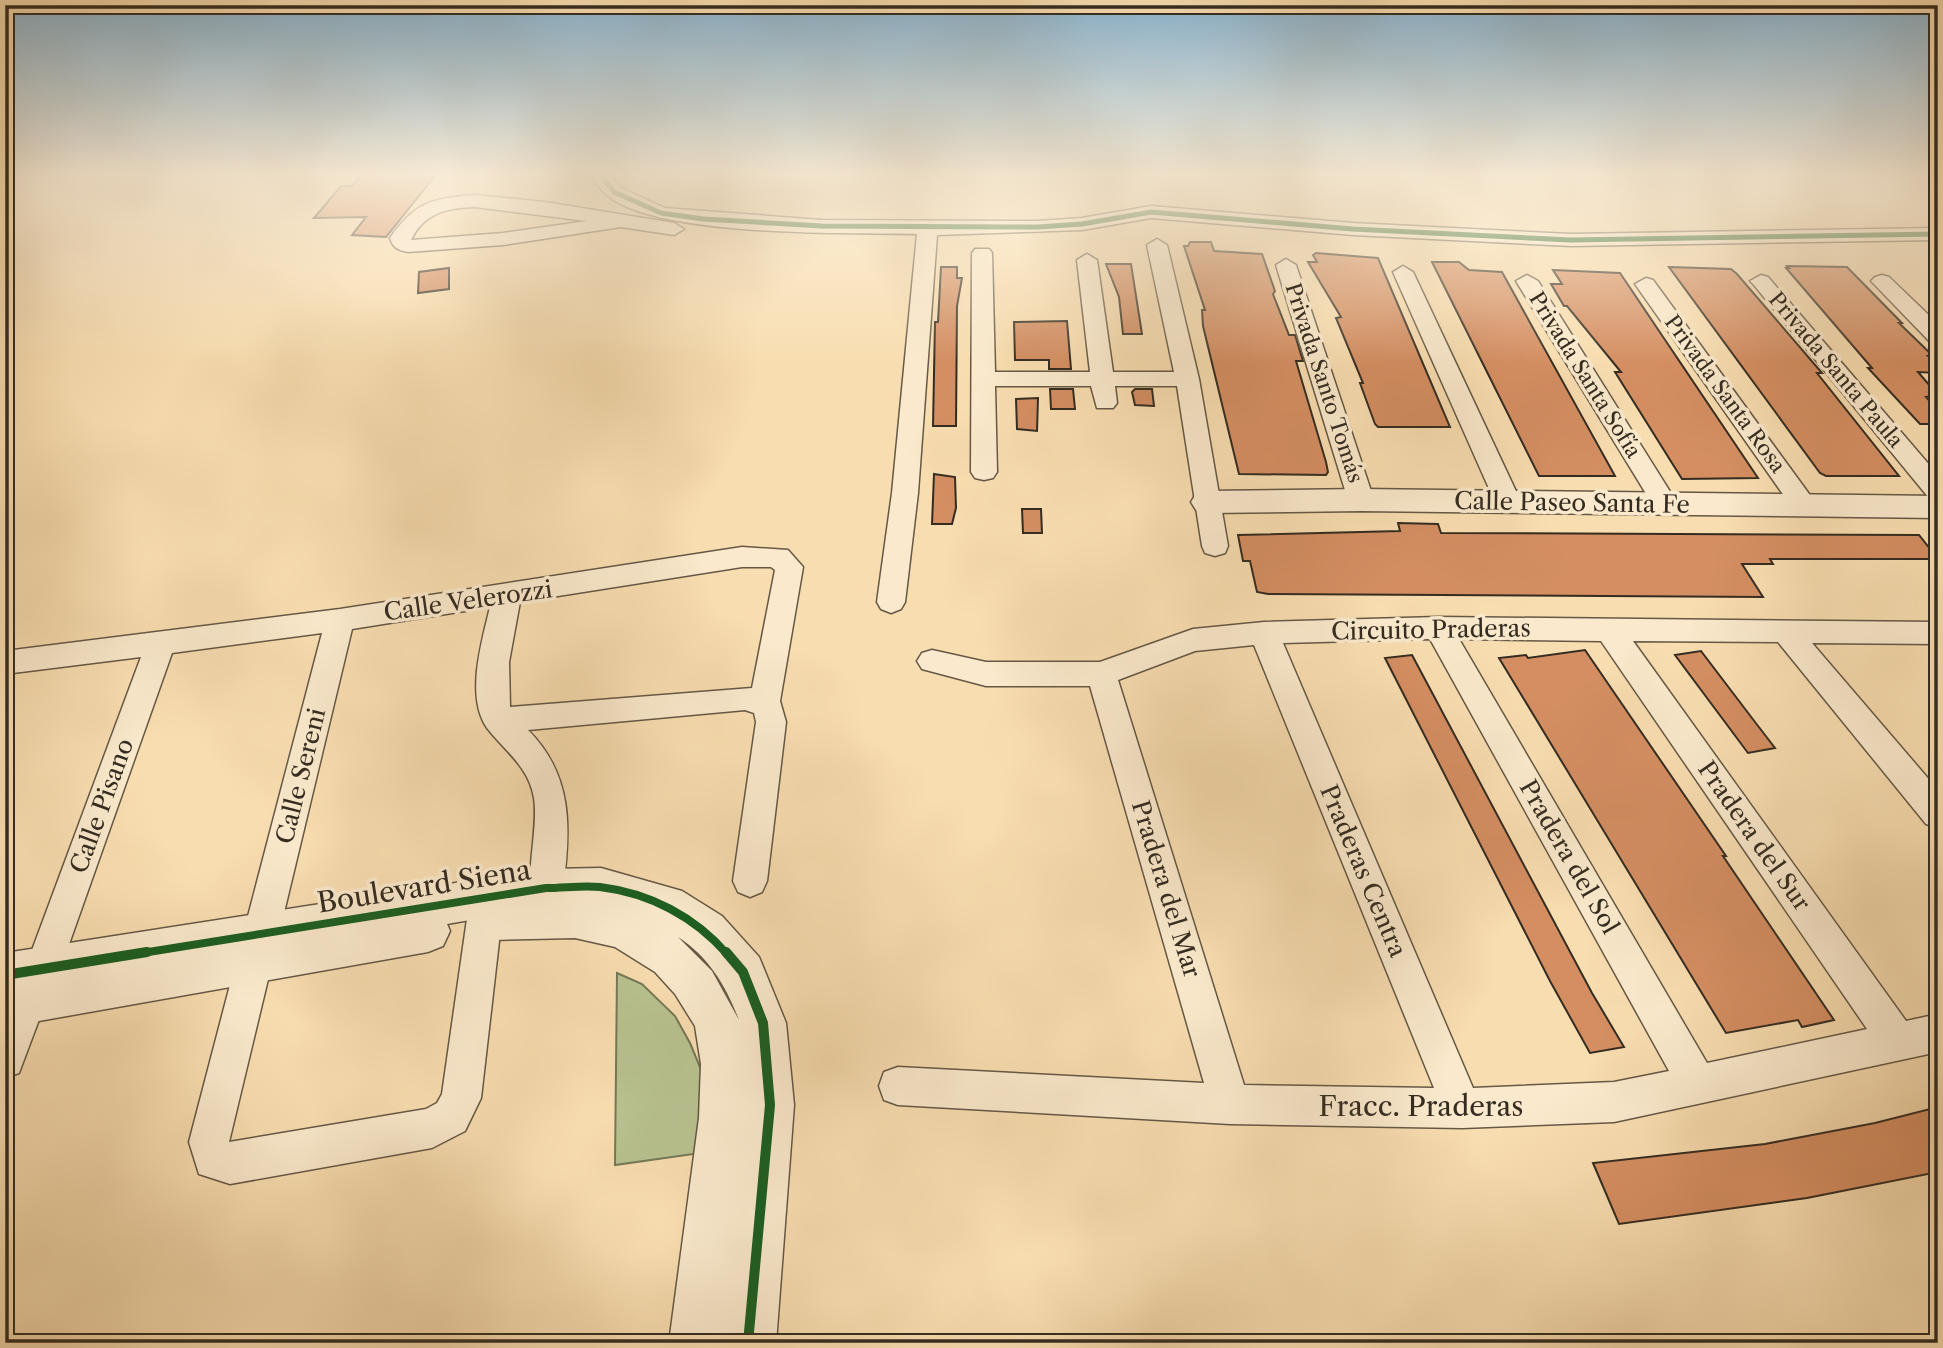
<svg xmlns="http://www.w3.org/2000/svg" width="1943" height="1348" font-family="'Libre Caslon Text',serif">
<style>
.green{fill:#b8c290;stroke:#767758;stroke-width:2}
.building{fill:#d48e62;stroke:#342c21;stroke-width:2}
.lines{fill:none;stroke-linecap:round;stroke-linejoin:round}
.minor-casing{stroke:#655845;stroke-width:3}
.tertiary-casing{stroke:#655845;stroke-width:3}
.minor{fill:#fae9cc;fill-rule:evenodd}
.tertiary{fill:#fae9cc;fill-rule:evenodd}
.cycleway-far2-casing{stroke:#fae9cc;stroke-width:9}
.cycleway-far1-casing{stroke:#fae9cc;stroke-width:12}
.cycleway-casing{stroke:#fae9cc;stroke-width:14}
.cycleway-far2{stroke:#1b5e20;stroke-width:5}
.cycleway-far1{stroke:#1b5e20;stroke-width:8}
.cycleway{stroke:#1b5e20;stroke-width:10}
.labels{text-anchor:middle;stroke-width:7;stroke-linejoin:round;paint-order:stroke}
.far-street-label{font-size:21px;fill:#342c21;stroke:#fae9cc}
.street-label{font-size:24px;fill:#342c21;stroke:#fae9cc}
.near-street-label{font-size:28px;fill:#342c21;stroke:#fae9cc}
</style>
<rect width="100%" height="100%" fill="#f8ddb0"/>
<filter id="stains"><feTurbulence type="fractalNoise" baseFrequency=".00286" numOctaves="4"/><feColorMatrix values="0 0 0 0 .2 0 0 0 0 .09 0 0 0 0 .02 0 0 0 .5 -.17"/></filter>
<radialGradient id="worn" r=".72"><stop offset=".6" stop-color="#630" stop-opacity="0"/><stop offset="1" stop-color="#630" stop-opacity=".3"/></radialGradient>
<path class="green" d="M617,973L642,984L675,1016L690,1043L707,1084L708,1152L615,1165Z"/>
<path class="building" d="M361,175L408,176L434,177L386,237L352,235L366,217L314,218L341,186H352Z
M1190,242H1211L1214,251L1262,254L1275,291L1273,294L1289,335H1295L1303,361H1296L1326,462L1328,472L1326,475L1239,474L1203,326L1202,310H1205L1184,246H1188Z
M1316,253L1378,258L1450,427H1378L1375,424L1360,383H1363L1336,318L1341,317L1308,262H1317L1313,255Z
M1432,262H1459L1469,270L1502,272L1615,476H1539Z
M1106,264H1131L1142,334H1123L1119,297Z
M1787,266L1847,267L1900,321L1902,323H1899L1933,356H1928L1938,366V373L1918,372L1938,395L1926,397L1938,410V424H1920L1868,368H1872L1786,268H1789Z
M941,267H957V278H962L957,306L956,426H933L935,322H938Z
M1669,267L1731,269L1737,274L1822,373H1817L1899,476H1826L1820,473Z
M449,268V289L418,293L419,272Z
M1553,270L1620,273L1758,478L1682,479L1615,372H1621L1567,306H1564L1551,284H1562Z
M1067,321L1071,369H1049V360H1015L1014,322Z
M1050,389H1073L1075,409H1051Z
M1135,389H1152L1154,406L1135,405L1132,392Z
M1038,398L1037,431L1017,429L1016,399Z
M934,474L955,477L956,508L952,524H932Z
M1022,509H1041L1042,533H1023Z
M1398,523L1438,524L1441,533L1919,535L1938,559H1770L1773,564H1742L1763,597L1268,594L1257,592L1250,561H1243L1238,535L1400,531Z
M1585,650L1726,856H1723L1834,1020L1802,1027L1798,1020L1726,1033L1499,658L1526,655L1528,658Z
M1701,651L1755,722L1775,748L1748,753L1675,655Z
M1412,655L1592,993L1624,1047L1590,1053L1550,981L1385,658Z
M1938,1107V1172L1807,1198L1619,1224L1593,1163L1765,1144L1875,1123Z"/>
<g class="lines">
<g class="minor-casing">
<path id="minor" d="M591,174H610L621,188L665,208L822,220L1038,221L1082,218L1151,206L1353,223L1571,234L1938,228V240L1571,246L1353,235L1151,218L1082,230L937,235L918,493L905,602L901,609L891,613L881,609L877,602L892,493L917,234C850,233 655,237 607,195C601,190 595,181 591,174Z
M475,195L545,202L674,223L684,229L674,235L621,227L503,245L408,252C398,250 393,248 390,238C415,202 433,198 475,195ZM475,207L587,221L503,233L411,240C424,213 446,208 475,207Z
M1157,239L1167,245L1199,379L1228,546L1225,553L1215,556L1205,553L1202,546L1177,386H1115L1117,403L1113,408H1097L1091,386H995L997,472L993,478L984,480L975,478L971,472L972,253L975,249H989L992,253L995,372H1090L1077,260L1087,254L1097,260L1113,372H1174L1147,245Z
M1286,259L1296,265L1374,500L1370,506L1361,509L1352,506L1348,500L1276,265Z
M1403,266L1413,272L1521,502L1517,508L1508,511L1499,508L1495,502L1393,272Z
M1527,275L1538,281L1674,498L1678,504L1674,510L1665,513L1656,510L1516,281Z
M1761,275L1768,277L1938,475V501L1929,498L1754,285L1750,281Z
M1882,275L1889,277L1938,324V344L1930,342L1875,285L1871,281L1875,277Z
M1646,278L1653,280L1812,498L1816,504L1812,510L1803,513L1794,510L1635,284Z
M742,547L788,550L803,567L780,701L786,722L767,881L762,892L750,897L738,892L733,881L756,722L754,713L745,710L528,730C573,775 571,828 563,888L558,899L546,904L534,899C524,877 539,828 534,798C529,767 505,751 487,728C465,696 482,641 490,607L352,629L229,1142L426,1109L437,1103L442,1094L470,898L475,887L487,882L499,887L504,898L481,1098L465,1131L432,1148L230,1184L199,1174L189,1142L322,633L172,653L56,981L43,986L30,981L25,969L141,657L5,674V651L340,609ZM742,567H771L775,570L752,688L510,707L509,662L520,602Z
M1438,617L1938,622V644L1812,643L1938,790V828L1926,824L1778,642L1633,641L1906,1021L1938,1014V1052L1614,1122L1462,1128L1230,1124L898,1105L884,1100L879,1086L884,1072L898,1067L1204,1083L1090,686H986L922,669L917,661L922,653L932,650L986,662H1100L1193,629L1264,622ZM1430,639L1669,1071L1614,1082L1473,1088L1283,643ZM1459,639L1601,641L1867,1029L1707,1063ZM1254,645L1434,1088L1244,1085L1118,680L1195,651Z
M28,983L41,988L46,1001L19,1073L5,1078V1011L15,988Z"/>
</g>
<g class="tertiary-casing">
<path id="tertiary" d="M1361,489L1938,496V518L1361,511L1207,513L1196,510L1191,502L1196,494L1207,491Z
M601,868L682,891L722,916L759,957L786,1023L794,1105L776,1343H669L699,1118L701,1064L695,1026L675,994L655,972L615,947L575,938L492,940L477,934L470,920L447,924L450,931L443,946L428,952L5,1027V953L546,869ZM678,937C709,957 726,986 739,1020L712,971Z"/>
</g>
<use href="#minor" class="minor"/>
<use href="#tertiary" class="tertiary"/>
<g class="cycleway-far2-casing">
<path id="cycleway-far2" d="M600,174L614,192L661,213L703,219L822,226L1038,227L1082,224L1151,212L1353,229L1571,240L1938,234"/>
</g>
<g class="cycleway-far1-casing">
<path id="cycleway-far1" d="M136,954L546,888C564,888 583,885 600,887C650,893 695,917 727,954"/>
</g>
<g class="cycleway-casing">
<path id="cycleway" d="M726,952L743,972L763,1023L770,1105L748,1343
M5,975L147,952"/>
</g>
<use href="#cycleway-far2" class="cycleway-far2"/>
<use href="#cycleway-far1" class="cycleway-far1"/>
<use href="#cycleway" class="cycleway"/>
</g>
<linearGradient id="sky" x2="0" y2="1"><stop stop-color="#8bb6d2"/><stop offset="0.48" stop-color="#fcf0db"/><stop offset="1" stop-color="#fcf0db" stop-opacity="0"/></linearGradient>
<rect width="1943" height="363" fill="url(#sky)"/>
<g class="labels">
<g class="far-street-label">
<text transform="translate(1836 370) rotate(50)" y="7">Privada Santa Paula</text>
<text transform="translate(1585 375) rotate(58)" y="7">Privada Santa Sofía</text>
<text transform="translate(1324 383) rotate(72)" y="7">Privada Santo Tomás</text>
<text transform="translate(1725 394) rotate(54)" y="7">Privada Santa Rosa</text>
</g>
<g class="street-label">
<text transform="translate(1572 503) rotate(1)" y="8">Calle Paseo Santa Fe</text>
<text transform="translate(468 601) rotate(-8)" y="8">Calle Velerozzi</text>
<text transform="translate(1431 630) rotate(-1)" y="8">Circuito Praderas</text>
<text transform="translate(301 776) rotate(-76)" y="8">Calle Sereni</text>
<text transform="translate(102 806) rotate(-70)" y="8">Calle Pisano</text>
<text transform="translate(1754 836) rotate(55)" y="8">Pradera del Sur</text>
<text transform="translate(1569 857) rotate(60)" y="8">Pradera del Sol</text>
<text transform="translate(1363 871) rotate(67)" y="8">Praderas Centra</text>
<text transform="translate(1166 889) rotate(73)" y="8">Pradera del Mar</text>
</g>
<g class="near-street-label">
<text transform="translate(424 886) rotate(-9)" y="10">Boulevard Siena</text>
<text x="1421" y="1116">Fracc. Praderas</text>
</g>
</g>
<rect width="1943" height="1348" fill="none" stroke="#f8ddb0" stroke-width="28"/>
<rect x="7" y="7" width="1929" height="1334" fill="none" stroke="#342c21" stroke-width="3.5"/>
<rect x="14" y="14" width="1915" height="1320" fill="none" stroke="#342c21" stroke-width="2"/>
<rect width="100%" height="100%" filter="url(#stains)"/>
<rect width="100%" height="100%" fill="url(#worn)"/>
</svg>
